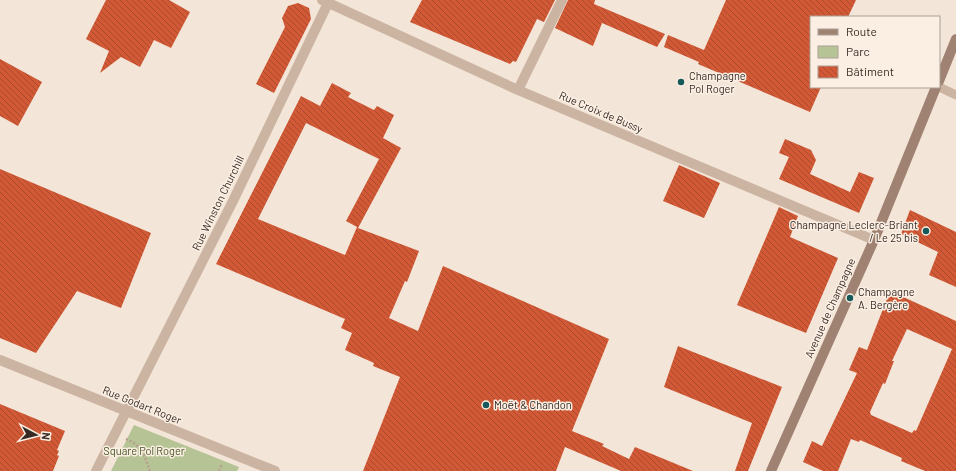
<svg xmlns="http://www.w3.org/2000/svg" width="956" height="471" font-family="Barlow,sans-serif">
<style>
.park{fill:#b5c395}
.building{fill:url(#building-back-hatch);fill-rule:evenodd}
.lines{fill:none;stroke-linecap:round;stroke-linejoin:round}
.path{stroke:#b89e8c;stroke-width:2.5;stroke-dasharray:2 2;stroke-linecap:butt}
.service{stroke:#ccb4a2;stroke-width:9}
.minor{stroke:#ccb4a2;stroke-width:10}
.secondary{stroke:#a08273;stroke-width:10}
.poi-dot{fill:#17585b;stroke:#fbefe3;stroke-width:1.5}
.labels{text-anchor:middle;stroke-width:3;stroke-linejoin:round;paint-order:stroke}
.poi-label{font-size:11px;fill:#362a25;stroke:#fbefe3;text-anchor:start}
.street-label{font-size:11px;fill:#362a25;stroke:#fbefe3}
.park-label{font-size:11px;fill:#465626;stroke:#fbefe3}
</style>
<defs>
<pattern id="building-back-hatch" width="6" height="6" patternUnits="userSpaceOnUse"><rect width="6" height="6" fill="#d25936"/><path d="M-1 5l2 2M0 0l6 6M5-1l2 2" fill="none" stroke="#ab4a2d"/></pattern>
</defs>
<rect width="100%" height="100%" fill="#f3e5d7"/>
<path class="park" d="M134,425L239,467L237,471H111Z"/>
<path class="building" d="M106,0H169L190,12L171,48L154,40L140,67L121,57L100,73L109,51L86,39Z
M422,0H555L544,22L537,19L516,62L513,61L510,64L410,22Z
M568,0H595L594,4L665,34L657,47L602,23L593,46L555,28Z
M726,0H856L848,17H811V87H821L810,112L698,64L699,62L664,47L668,35L704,50Z
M298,3L309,8L311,19L274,93L256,84L285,27L282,18L288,6Z
M0,59L42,82L18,126L0,116Z
M332,83L351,93L348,97L374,110L377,106L394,115L383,138L401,148L358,228L419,251L407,282L405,281L389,318L418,331L443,266L609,339L572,431L604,444L602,446L629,459L635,447L693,471H621L565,447L556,471H363L400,377L373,366L374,363L345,350L352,333L341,328L345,319L216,264L301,96L320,106ZM306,123L379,159L346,221L357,227L345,255L258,219Z
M785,139L811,150L816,160L810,174L850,192L859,172L874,178L859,213L779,179L789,157L779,153Z
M679,165L720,183L704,218L663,201Z
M0,169L151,233L121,308L77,291L36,353L0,338Z
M779,207L798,216L790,237L838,258L806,333L737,305Z
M910,210L956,232V287L929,275L938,252L901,234Z
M890,291L956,321V471H925L901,461L902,458L860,440L859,442L851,439L838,471H823L803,462L812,441L822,446L857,373L849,370L859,347L867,350ZM907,329L952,349L916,431L914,430L912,433L871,415L870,412L883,383L885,384L894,361H892Z
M678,346L782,387L748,471H735L752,423L664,387Z
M0,404L65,431L57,450L59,451L57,455L59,456L53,471H0Z"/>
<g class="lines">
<path class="path" d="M126,439C142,445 145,457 150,471
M219,471L222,464"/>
<path class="service" d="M939,87L956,95"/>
<path class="minor" d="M322,0L518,90L874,240
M518,90L562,0
M0,360L275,471
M96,471L233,201L328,3"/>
<path class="secondary" d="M939,81L956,39
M771,471L874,240L936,87"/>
</g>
<g class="poi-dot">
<circle cx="681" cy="82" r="4"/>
<circle cx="926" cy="231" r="4"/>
<circle cx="850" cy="298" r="4"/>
<circle cx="486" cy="405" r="4"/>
</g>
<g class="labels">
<g class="poi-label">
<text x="689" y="80">Champagne<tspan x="689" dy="13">Pol Roger</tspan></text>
<text x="918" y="229" text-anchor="end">Champagne Leclerc-Briant<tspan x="918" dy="13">/ Le 25 bis</tspan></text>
<text x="858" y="296">Champagne<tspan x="858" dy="13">A. Bergère</tspan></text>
<text x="494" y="409">Moёt &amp; Chandon</text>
</g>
<g class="street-label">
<text transform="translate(601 112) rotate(23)" y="4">Rue Croix de Bussy</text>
<text transform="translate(218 203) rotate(-64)" y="4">Rue Winston Churchill</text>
<text transform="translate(830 308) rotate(-66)" y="4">Avenue de Champagne</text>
<text transform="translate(142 405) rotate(22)" y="4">Rue Godart Roger</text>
</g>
<g class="park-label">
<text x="144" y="455">Square Pol Roger</text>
</g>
</g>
<rect x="810" y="16" width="130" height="72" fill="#fbefe3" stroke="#aca097"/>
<rect x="818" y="29" width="20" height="6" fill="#a08273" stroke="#aca097"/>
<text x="846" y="36" font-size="12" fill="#362a25">Route</text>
<rect x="818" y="46" width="20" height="12" fill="#b5c395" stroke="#aca097"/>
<text x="846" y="56" font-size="12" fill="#362a25">Parc</text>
<rect x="818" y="66" width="20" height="12" fill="url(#building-back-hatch)" stroke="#aca097"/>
<text x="846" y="76" font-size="12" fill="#362a25">Bâtiment</text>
<g transform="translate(36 435) rotate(97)" stroke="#fbefe3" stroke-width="3" paint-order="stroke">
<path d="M0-3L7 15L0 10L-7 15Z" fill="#362a25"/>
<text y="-6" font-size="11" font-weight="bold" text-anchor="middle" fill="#362a25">N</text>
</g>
</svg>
